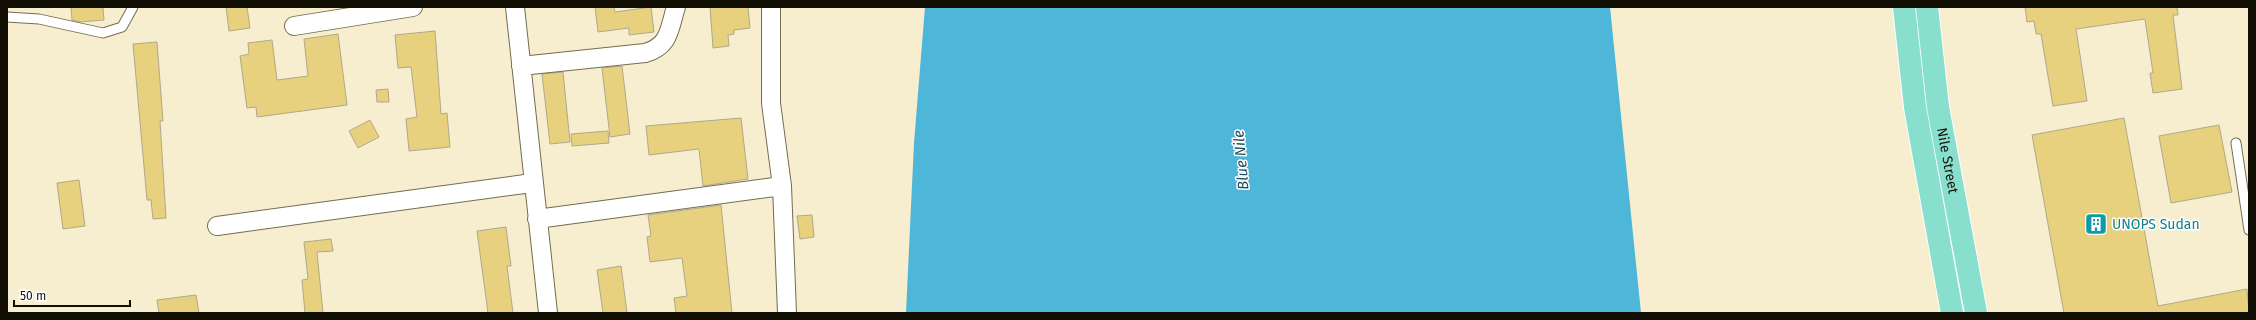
<svg xmlns="http://www.w3.org/2000/svg" width="2256" height="320" font-family="'Fira Sans',sans-serif">
<style>
.water{fill:#4eb6d8}
.building{fill:#e7d17e;stroke:#b0a98a}
.lines{fill:none;stroke-linecap:round;stroke-linejoin:round}
.service-casing{stroke:#746c50;stroke-width:11}
.minor-casing{stroke:#746c50;stroke-width:20}
.primary-casing{stroke:#fff;stroke-width:24}
.service{stroke:#fff;stroke-width:9}
.minor{stroke:#fff;stroke-width:18}
.primary{stroke:#88dfcd;stroke-width:22}
.labels{text-anchor:middle;stroke-width:3;stroke-linejoin:round;paint-order:stroke}
.street-label{font-size:14px;fill:#120f05;stroke:#fff}
.culture-label{font-size:14px;fill:#0d838f;stroke:#fff;text-anchor:start}
.water-label{font-size:15px;font-style:italic;fill:#1f4c5b;stroke:#fff}
</style>
<rect width="100%" height="100%" fill="#f6eece"/>
<path class="water" d="M925,7H1610L1641,313H906L914,143Z"/>
<path class="building" d="M71,7H103L104,20L80,22L72,20Z
M226,7H247L250,28L229,31Z
M595,7H614L615,12L651,7L654,32L629,35V28L598,32Z
M710,7H748L750,28L734,30V34L728,35L729,46L713,48Z
M2025,7H2177L2178,15H2173L2182,89L2153,93L2150,73H2153L2145,19L2076,29L2087,101L2053,106L2041,34H2036L2034,21L2027,22Z
M435,31L441,114L447,113L450,147L409,151L406,119L417,117L411,67L398,68L395,35Z
M338,34L347,105L257,117L256,107L247,108L240,56L249,54L248,43L272,40L277,80L308,76L304,39Z
M157,42L163,121H160L166,218L153,219L151,200H147L133,44Z
M622,66L630,134L610,137L602,68Z
M563,72L570,142L550,144L542,74Z
M388,89L389,102H377L376,90Z
M741,118L748,179L703,186L699,149L649,155L646,126Z
M2124,118L2158,306L2247,289L2249,313H2064L2032,135Z
M370,120L379,137L358,148L349,131Z
M2219,125L2232,192L2171,203L2159,136Z
M608,131L609,143L572,146L571,134Z
M79,180L85,226L63,229L57,183Z
M721,205L732,313H676L674,298L687,296L682,258L650,262L647,237L651,236L648,215Z
M812,215L814,237L800,239L797,216Z
M506,227L511,266H507L513,313H488L477,231Z
M331,239L333,251L317,252L323,313H305L302,280L308,279L304,242Z
M621,266L627,313H603L597,270Z
M196,295L199,313H159L157,300Z"/>
<g class="lines">
<g class="service-casing">
<path id="service" d="M7,17L39,19L103,33L122,27L133,7
M2236,143L2249,230"/>
</g>
<g class="minor-casing">
<path id="minor" d="M515,7L548,313
M771,7V103L782,186L787,313
M294,26L413,7
M521,66L645,53C670,46 669,29 676,7
M537,219L782,186
M217,226L532,183"/>
</g>
<g class="primary-casing">
<g id="primary">
<path d="M1904,7L1915,107L1952,313"/>
<path id="s1" d="M1927,7L1938,107L1976,313"/>
</g>
</g>
<use href="#service" class="service"/>
<use href="#minor" class="minor"/>
<use href="#primary" class="primary"/>
</g>
<defs>
<g id="building-square" transform="scale(1.15)"><rect x="-9" y="-9" width="18" height="18" rx="4" fill="#0f9aa8" stroke="#fff"/><path d="M-4-6H4V6H1V3H-1V6H-4ZM-2.5-4.3h1.7v1.8h-1.7ZM.8-4.3h1.7v1.8H.8ZM-2.5-1h1.7V.8h-1.7ZM.8-1h1.7V.8H.8Z" fill="#fff"/></g>
</defs>
<g fill-rule="evenodd">
<use href="#building-square" x="2096" y="224"/>
</g>
<g class="labels">
<g class="street-label">
<text dy="5" stroke="none"><textPath href="#s1" startOffset="155">Nile Street</textPath></text>
</g>
<g class="culture-label">
<text x="2112" y="229">UNOPS Sudan</text>
</g>
<g class="water-label">
<text transform="translate(1241 160) rotate(-95)" y="5">Blue Nile</text>
</g>
</g>
<rect width="2256" height="320" fill="none" stroke="#120f05" stroke-width="16"/>
<path d="M14 300v6h116v-6" fill="none" stroke="#120f05" stroke-width="2"/>
<text x="20" y="300" font-size="12" fill="#120f05" stroke="#ffffff" stroke-width="3" paint-order="stroke">50 m</text>
</svg>
